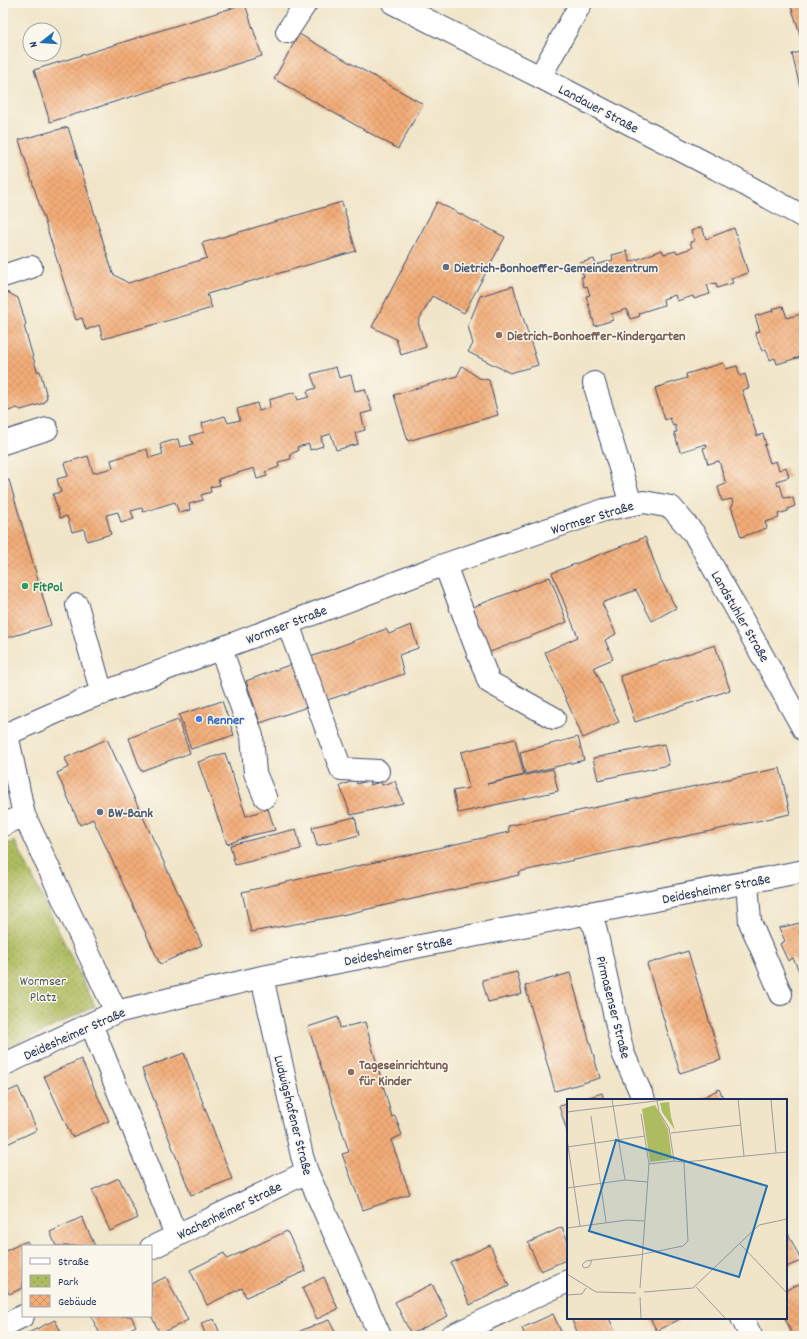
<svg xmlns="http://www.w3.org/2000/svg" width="807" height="1339" font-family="Dekko,sans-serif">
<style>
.park{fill:url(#park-dots);stroke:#64765e}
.building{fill:url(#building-cross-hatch)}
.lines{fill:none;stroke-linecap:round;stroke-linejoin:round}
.minor-casing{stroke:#3b4a6e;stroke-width:24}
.minor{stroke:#fff;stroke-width:22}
.service-dot{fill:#5c6f8a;stroke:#fbf7ec;stroke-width:1.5}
.education-dot{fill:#8d6e63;stroke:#fbf7ec;stroke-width:1.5}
.leisure-dot{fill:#2e9e5b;stroke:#fbf7ec;stroke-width:1.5}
.shop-dot{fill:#3f7fe0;stroke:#fbf7ec;stroke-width:1.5}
.labels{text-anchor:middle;stroke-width:3;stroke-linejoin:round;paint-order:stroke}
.street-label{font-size:14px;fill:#1b2f5e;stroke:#fbf7ec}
.service-label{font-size:14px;font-weight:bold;fill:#4e5e75;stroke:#fbf7ec;text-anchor:start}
.education-label{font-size:14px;font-weight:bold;fill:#785e54;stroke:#fbf7ec;text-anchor:start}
.leisure-label{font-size:14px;font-weight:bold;fill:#27864d;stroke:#fbf7ec;text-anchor:start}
.shop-label{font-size:14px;font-weight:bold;fill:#366cbe;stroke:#fbf7ec;text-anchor:start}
.park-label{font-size:14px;fill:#47595e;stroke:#fbf7ec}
.inset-road{fill:none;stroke:#9b9c9e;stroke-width:1}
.view{fill:#1f6fb2;fill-opacity:0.15;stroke:#1f6fb2;stroke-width:2}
.inset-edge{fill:none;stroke:#1b2f5e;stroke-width:2}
</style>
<defs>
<pattern id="park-dots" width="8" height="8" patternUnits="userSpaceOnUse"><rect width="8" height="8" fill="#adbc5e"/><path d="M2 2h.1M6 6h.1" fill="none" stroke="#8c9951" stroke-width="1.8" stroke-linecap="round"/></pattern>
<pattern id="building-cross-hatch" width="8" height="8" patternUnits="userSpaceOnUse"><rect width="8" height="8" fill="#f2ac77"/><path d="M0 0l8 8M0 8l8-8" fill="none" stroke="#cf9469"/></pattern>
</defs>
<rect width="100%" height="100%" fill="#fbf7ec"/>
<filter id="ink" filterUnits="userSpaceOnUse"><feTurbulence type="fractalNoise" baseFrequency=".025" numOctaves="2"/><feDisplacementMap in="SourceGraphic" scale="8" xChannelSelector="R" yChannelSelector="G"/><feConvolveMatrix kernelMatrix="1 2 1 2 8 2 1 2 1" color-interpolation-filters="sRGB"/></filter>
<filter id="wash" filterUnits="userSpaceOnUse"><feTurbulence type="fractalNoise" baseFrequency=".012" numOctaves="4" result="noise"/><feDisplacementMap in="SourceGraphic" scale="16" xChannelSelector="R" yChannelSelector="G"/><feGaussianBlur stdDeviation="0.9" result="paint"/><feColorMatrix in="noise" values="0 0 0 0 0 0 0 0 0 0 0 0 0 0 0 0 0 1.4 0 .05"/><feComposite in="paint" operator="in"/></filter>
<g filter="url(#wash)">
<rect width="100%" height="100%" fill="#f0e5c8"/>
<path class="park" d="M15,841L95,1006L3,1051V846Z"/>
<g id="blocks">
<path class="building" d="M790,3H804V46Z
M245,4L262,56L50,122L34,70Z
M299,34L423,104L398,149L274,79Z
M804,51V85L800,87L792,54Z
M68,127L113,274L128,283L207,258L202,243L342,202L356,251L207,294L212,308L103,339L99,325L86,330L82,318L76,320L19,140Z
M437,202L505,237L464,313L432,296L418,322L426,347L401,355L396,339L372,327Z
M702,227L706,239L734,228L748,273L731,279L733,283L717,288L716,283L707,285L710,294L694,299L693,296L677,301L675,295L663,299L664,305L639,313L640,316L630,319L627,309L611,314L613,320L595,326L586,296L590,295L587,286L584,287L581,277H584L580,263L594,259L596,265L613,260L612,255L627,251L630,262L662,250L664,254L676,251L677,253L692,248L690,242L695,241L691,231Z
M513,286L538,365L510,373L468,352L473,344L468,326L480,296Z
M3,290L18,298L26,324L24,326L37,371H40L47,397L44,403L21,410L17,408L6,412L3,418Z
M783,306L787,318L801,314L800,311L804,310V356L777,364L775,358L770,360L766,349L762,351L755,332L760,331L755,316L773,311L772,309Z
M723,363L726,369L737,366L740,376L745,374L749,388L742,390L757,436L763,434L766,445H764L770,463L776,461L779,470L786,467L789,477L776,481L778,486L780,485L784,498L790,497V498H793L795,506L788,509V511L778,514L779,518L765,522L767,528L741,537L731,506L733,505L732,499L722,501L718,487L726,484L719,461L708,464L703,448L707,447L706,444L680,452L674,432H677L675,425L673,426L670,418L665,420L655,388L687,378L686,374Z
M462,366L479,378L489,380L498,415L408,441L394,395L457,376Z
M336,367L339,378L351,375L355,391L365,389L372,411L361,414L365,430L355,433L358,444L336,450L331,434L321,437L323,446L310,450L309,444L297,447L298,451L290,454L291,459L278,462L279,467L265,472L267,476L257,479L254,468L218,479L220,485L210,487L211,492L201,495L203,500L189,504L190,510L179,513L175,502L143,512L142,508L131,511L134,519L121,523L118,512L106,515L111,534L87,541L84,529L72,532L67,516L60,518L53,494L61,492L57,479L68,476L64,463L88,456L93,473L113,468L111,460L147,449L149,458L163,454L160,444L178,439L180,447L193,444L190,436L204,432L202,423L225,416L228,423L240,420L237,409L257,403L259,411L270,408L269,400L295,392L298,400L309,397L307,391L316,388L311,374Z
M9,480L51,625L3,639V482Z
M645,537L661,580L676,608L652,621L636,590L602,603L616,634L605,640L613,659L594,667L619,722L583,738L545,652L578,637L552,573Z
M550,577L567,622L485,654L468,609Z
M411,625L418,648L399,655L404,674L260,723L246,681L386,629L389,634Z
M715,645L730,690L635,722L620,676Z
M222,701L234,735L191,749L179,715Z
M178,720L190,753L141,771L129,738Z
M578,737L584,760L525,774L520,752Z
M107,739L202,945L160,964L93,819L80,825L57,773L69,767L65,758Z
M515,739L524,775L487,784L553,769L558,791L458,813L453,791L469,788L461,752Z
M664,744L669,765L598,780L593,758Z
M225,753L246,816L268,809L275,830L253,835L227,844L198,762Z
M780,768L790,814L518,872L519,875L333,917L251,932L242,892L509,832L508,826Z
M355,780L357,784L369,780L370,785L381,782L382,785L395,781L403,803L351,815L340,786Z
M355,817L359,835L317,846L312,827Z
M296,829L301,849L235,865L230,845Z
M804,922V982L793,958L788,961L780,944L785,941L779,928Z
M688,951L721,1060L680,1073L647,964Z
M517,972L522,994L488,1002L482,980Z
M570,973L600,1078L555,1091L525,986Z
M338,1017L340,1028L365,1022L392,1117L395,1116L402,1135L391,1140L410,1194L363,1210L342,1154L349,1152L308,1027Z
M184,1053L232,1179L191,1195L142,1069Z
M81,1059L109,1121L72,1137L44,1076Z
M18,1087L37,1130L7,1144L3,1135V1094Z
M719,1089L724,1100H698Z
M602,1093L604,1100H580Z
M568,1104V1134L559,1106Z
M119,1178L138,1218L110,1231L92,1190Z
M82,1217L95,1246H56L50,1232Z
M562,1227L568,1242V1259L541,1271L528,1243Z
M786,1229L801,1261L786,1267Z
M287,1231L306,1271L246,1297L242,1288L207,1305L190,1270L224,1253L227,1259Z
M27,1241L29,1246H23V1288L9,1294L3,1281V1252Z
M490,1245L509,1286L470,1305L451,1263Z
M166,1277L188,1320L160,1334L151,1315V1284Z
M324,1277L338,1309L317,1319L302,1288Z
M804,1282V1336H793L785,1318H786V1290Z
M432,1284L448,1316L411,1334L395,1302Z
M553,1314L563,1336H525L522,1328Z
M91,1316H131L136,1326L117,1336H101Z
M571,1318H609L617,1336H579Z
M650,1318H682L657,1331Z
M214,1319L221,1336H206L201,1323Z
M55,1320L63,1336H22Z
M329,1320L337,1336H290L307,1328Z"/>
</g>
</g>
<g filter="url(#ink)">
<use href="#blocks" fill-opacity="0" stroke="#3b4a6e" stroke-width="1"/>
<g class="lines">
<g class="minor-casing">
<path id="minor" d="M393,3L540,77L717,169L804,217
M287,32L306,3
M540,77L581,3
M3,276L31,267
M594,383L631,504
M3,443L47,429
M445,565L489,682L554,718
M77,605L102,694
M288,624L341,769L378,771
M221,649L252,736L255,773L265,797
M24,815L116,1012
M3,825L24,815L7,734L84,700L432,569L604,510L644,502L671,507L695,535L804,730
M747,882L750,922L781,994
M586,913L595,927L623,1053L644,1100
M262,977L302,1156L307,1172L380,1336
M91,1024L176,1235
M3,1065L116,1012L262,977L804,871
M151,1248L307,1172
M742,1318L751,1336
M3,1326L23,1316
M451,1336L568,1281"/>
</g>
<use href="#minor" class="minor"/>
</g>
</g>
<g class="service-dot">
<circle cx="446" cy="267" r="4"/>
<circle cx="100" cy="812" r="4"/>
</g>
<g class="education-dot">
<circle cx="499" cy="335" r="4"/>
<circle cx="351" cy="1072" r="4"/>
</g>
<circle class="leisure-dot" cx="25" cy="586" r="4"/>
<circle class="shop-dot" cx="199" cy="719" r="4"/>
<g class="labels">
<g class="street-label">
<text transform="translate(599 108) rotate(28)" y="5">Landauer Straße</text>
<text transform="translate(592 517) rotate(-17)" y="5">Wormser Straße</text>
<text transform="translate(741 616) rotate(60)" y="5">Landstuhler Straße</text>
<text transform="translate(286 624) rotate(-21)" y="5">Wormser Straße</text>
<text transform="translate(716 888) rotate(-11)" y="5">Deidesheimer Straße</text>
<text transform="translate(398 950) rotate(-11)" y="5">Deidesheimer Straße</text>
<text transform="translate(614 1007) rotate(76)" y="5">Pirmasenser Straße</text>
<text transform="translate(74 1033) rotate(-24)" y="5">Deidesheimer Straße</text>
<text transform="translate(294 1115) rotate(76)" y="5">Ludwigshafener Straße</text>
<text transform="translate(229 1210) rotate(-26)" y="5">Wachenheimer Straße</text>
</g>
<g class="service-label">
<text x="454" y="272">Dietrich-Bonhoeffer-Gemeindezentrum</text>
<text x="108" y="817">BW-Bank</text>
</g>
<g class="education-label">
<text x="507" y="340">Dietrich-Bonhoeffer-Kindergarten</text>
<text x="359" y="1069">Tageseinrichtung<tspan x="359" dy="16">für Kinder</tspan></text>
</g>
<g class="leisure-label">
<text x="33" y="591">FitPol</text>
</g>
<g class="shop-label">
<text x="207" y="724">Renner</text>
</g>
<g class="park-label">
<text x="43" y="985">Wormser<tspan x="43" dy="16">Platz</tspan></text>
</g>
</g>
<g transform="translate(567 1099)">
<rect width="220" height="220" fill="#f0e5c8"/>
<path d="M102,3L104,18L108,31L95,13L93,4Z" fill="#adbc5e"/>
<path d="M88,6L101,30L105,60L83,63L75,10Z" fill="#adbc5e"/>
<path class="inset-road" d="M45,0L58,81M171,0L177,57M204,1L209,54M0,13L104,0M24,17L39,123M104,34L174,26M0,40L13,127M0,48L78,37M117,63L220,53M82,65L107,62M0,89L58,81L81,83M0,129L60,121L77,122M173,145L220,194M25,161L22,168L17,169L15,166L19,162L25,161L71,156L116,147L121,142L117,63L107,62L102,29L92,13L90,2M0,175L29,193L69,194M129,188L159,220M73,189L82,65L74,15M77,193L126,189L192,126L220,120M0,196L15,195L19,189M73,198L74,220"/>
<path class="view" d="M49,41L200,87L172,178L22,132Z"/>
<rect width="220" height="220" class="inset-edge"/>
</g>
<rect width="807" height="1339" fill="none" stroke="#fbf7ec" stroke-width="16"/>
<rect x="22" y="1245" width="130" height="72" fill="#fbf7ec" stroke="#a1a7b3"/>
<rect x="30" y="1258" width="20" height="6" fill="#ffffff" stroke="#a1a7b3"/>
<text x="58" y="1265" font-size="12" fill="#1b2f5e">Straße</text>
<rect x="30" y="1275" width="20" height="12" fill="url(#park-dots)" stroke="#a1a7b3"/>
<text x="58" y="1285" font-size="12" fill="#1b2f5e">Park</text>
<rect x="30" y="1295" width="20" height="12" fill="url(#building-cross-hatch)" stroke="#a1a7b3"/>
<text x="58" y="1305" font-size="12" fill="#1b2f5e">Gebäude</text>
<g transform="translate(42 42) rotate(253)"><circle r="19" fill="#fbf7ec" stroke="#a1a7b3"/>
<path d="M0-3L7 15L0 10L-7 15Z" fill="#1f6fb2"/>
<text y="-6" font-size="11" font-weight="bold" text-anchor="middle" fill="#1b2f5e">N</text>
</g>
</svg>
